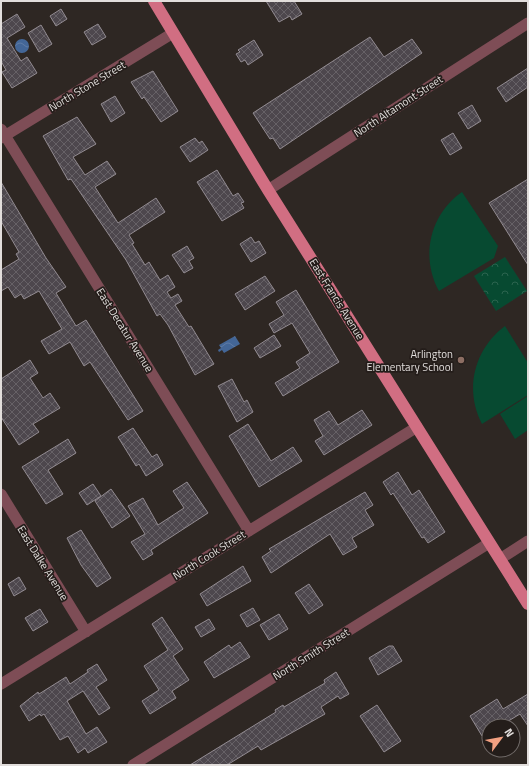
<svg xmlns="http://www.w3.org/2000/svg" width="529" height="766" font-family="'Titillium Web',sans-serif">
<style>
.park{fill:url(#park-crowns)}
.garden{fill:#074a31}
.water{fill:url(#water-waves)}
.building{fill:url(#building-cross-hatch);stroke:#928b91}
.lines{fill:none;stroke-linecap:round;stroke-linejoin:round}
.street{stroke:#7e4d56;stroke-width:11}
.primary{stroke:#d16e82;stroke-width:12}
.education-dot{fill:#8d6e63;stroke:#241d1a;stroke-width:1.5}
.labels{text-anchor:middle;stroke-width:3.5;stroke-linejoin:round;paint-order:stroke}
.street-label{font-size:11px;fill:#e2dedc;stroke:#241d1a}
.poi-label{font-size:11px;fill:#e2dedc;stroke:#241d1a;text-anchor:end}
</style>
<defs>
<pattern id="park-crowns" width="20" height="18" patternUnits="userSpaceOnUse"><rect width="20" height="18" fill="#074a31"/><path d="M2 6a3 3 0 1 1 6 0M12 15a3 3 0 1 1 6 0" fill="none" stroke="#2b644e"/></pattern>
<pattern id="water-waves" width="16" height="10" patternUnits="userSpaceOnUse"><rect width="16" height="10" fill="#436697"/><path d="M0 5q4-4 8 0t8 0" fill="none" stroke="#5e7ba5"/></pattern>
<pattern id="building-cross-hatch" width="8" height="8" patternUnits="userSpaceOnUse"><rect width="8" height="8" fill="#4d474d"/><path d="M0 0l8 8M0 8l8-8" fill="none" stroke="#666166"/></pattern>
</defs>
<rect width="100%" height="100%" fill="#2e2723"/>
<path class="park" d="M505,257L527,291L496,311L474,276Z"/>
<path class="garden" d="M462,192L498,246L494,258L439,291C420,257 430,214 462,192Z
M505,326L528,363V395L482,424C464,390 474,349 505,326Z
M528,396V430L515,439L500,414Z"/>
<path class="water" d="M15 46a7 7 0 1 1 14 0a7 7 0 1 1-14 0Z
M235,336L240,344L224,353L222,350L219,352L218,350L221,348L219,345Z"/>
<path class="building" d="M266,1H294L302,14L292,20L290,16L279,22Z
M61,9L67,19L56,26L50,16Z
M17,14L25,27L7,38L21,61L27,57L37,73L12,88L2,72L6,70L1,61V24Z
M98,24L106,37L92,45L84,32Z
M41,25L52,44L39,52L28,33Z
M370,37L384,57L412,39L422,53L280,149L273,138L270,139L253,113Z
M254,40L263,55L248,65L245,60L241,62L236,54L240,52L238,50Z
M528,68V87L506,102L497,88Z
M153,71L178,111L161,122L144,97L142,99L131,82Z
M115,96L125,113L111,122L101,104Z
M472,105L481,121L468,129L458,113Z
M77,117L96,144L73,157L85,175L107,161L116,174L95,187L118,223L156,198L165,212L129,235L134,243L132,244L145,265L149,262L160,280L168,275L175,287L167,292L171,298L178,294L182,301L175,305L189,327L191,326L214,364L195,375L168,325L160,314L157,316L126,260L71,179L68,180L43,136Z
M453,133L462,148L450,155L441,140Z
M195,138L199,143L202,141L208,150L190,162L180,147Z
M217,170L233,196L238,193L244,202L241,203L244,208L222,221L197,182Z
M528,179V265L489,203Z
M1,182L46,258L66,287L56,293L76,326L86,320L143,411L128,420L90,362L84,366L70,342L49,354L41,341L62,329L39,291L24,299L21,294L15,298L8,287L1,291V270L19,259L16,254L19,252L1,221Z
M251,237L255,243L259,241L266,253L251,262L240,244Z
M187,246L194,258L189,261L193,268L184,273L172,255Z
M265,276L275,291L245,310L235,294Z
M296,290L339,362L283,396L275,383L300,368L296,362L310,353L292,323L274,333L269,324L284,315L276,302Z
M274,335L281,346L260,358L254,348Z
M30,360L38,373L30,378L43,398L50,393L60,408L33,424L39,432L19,445L1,417V379Z
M232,379L244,402L247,400L253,412L237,422L218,386Z
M362,410L372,425L324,455L315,441L323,436L314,420L329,411L338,425Z
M248,424L271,461L293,447L302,461L259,487L229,436Z
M133,428L152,457L157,454L163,465L146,476L139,464L136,466L118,437Z
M68,439L76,453L48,470L63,494L46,504L22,467Z
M398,472L412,495L419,490L445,532L428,543L424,537L422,538L393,493L391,495L383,482Z
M187,482L208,513L151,550L153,554L143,560L131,542L145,534L128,506L143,498L158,525L184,508L173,491Z
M93,484L101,496L87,505L79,493Z
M111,489L130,516L112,528L95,501Z
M365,492L373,505L365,510L374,525L352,538L357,547L343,555L330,534L271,573L262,557L271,551L269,549Z
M81,530L111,578L97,587L81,565L67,538Z
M243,566L251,581L207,606L200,594Z
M19,577L26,589L14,596L8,584Z
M309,584L323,605L309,614L295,593Z
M253,608L260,620L247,627L240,615Z
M40,609L48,622L33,631L25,618Z
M279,614L288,629L269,640L260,625Z
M162,617L183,649L173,656L189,680L172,691L176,698L150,714L142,701L159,690L144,666L168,650L152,624Z
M209,619L215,629L201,637L195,627Z
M240,642L250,657L214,678L204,662L229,645L231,648Z
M389,646H393L402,661L378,675L369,658Z
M97,664L107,680L96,687L110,708L99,715L83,691L67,701L86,734L97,727L107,742L88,753L85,748L78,753L68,736L60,740L44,714L41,716L40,714L29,721L20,706L38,692L39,694L66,677L70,684L88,672L87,670Z
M336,672L349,694L340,699L338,696L321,707L325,714L261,750L258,746L227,765H190L276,712L275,710L283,705L284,707L325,683L324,680Z
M528,694V726L520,714L500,726H489V732L482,736L470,716L497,699L503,709Z
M377,705L401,741L384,752L360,716Z"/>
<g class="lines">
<path class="street" d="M1,129L249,531
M1,138L173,33
M268,190L528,23
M1,494L86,632
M500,559L528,541
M1,684L417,427
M133,765L489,543"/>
<path class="primary" d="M154,1L268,190L528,604"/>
</g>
<circle class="education-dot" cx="461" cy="360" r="4"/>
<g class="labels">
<g class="street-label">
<text transform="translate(87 86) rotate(-31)" y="4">North Stone Street</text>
<text transform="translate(398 106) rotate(-33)" y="4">North Altamont Street</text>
<text transform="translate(337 299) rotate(58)" y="4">East Francis Avenue</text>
<text transform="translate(125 330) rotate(58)" y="4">East Decatur Avenue</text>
<text transform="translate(209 555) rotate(-32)" y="4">North Cook Street</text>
<text transform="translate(43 563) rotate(58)" y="4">East Dalke Avenue</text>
<text transform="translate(311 654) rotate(-32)" y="4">North Smith Street</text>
</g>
<g class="poi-label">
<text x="453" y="358">Arlington<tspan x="453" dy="13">Elementary School</tspan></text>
</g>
</g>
<rect width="529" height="766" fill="none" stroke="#e2dedc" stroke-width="4"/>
<g transform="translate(501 738) rotate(58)"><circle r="19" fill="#241d1a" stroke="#706a68"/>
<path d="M0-3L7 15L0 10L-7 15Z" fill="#f3a081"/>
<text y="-6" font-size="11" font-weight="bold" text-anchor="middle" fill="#e2dedc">N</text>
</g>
</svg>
